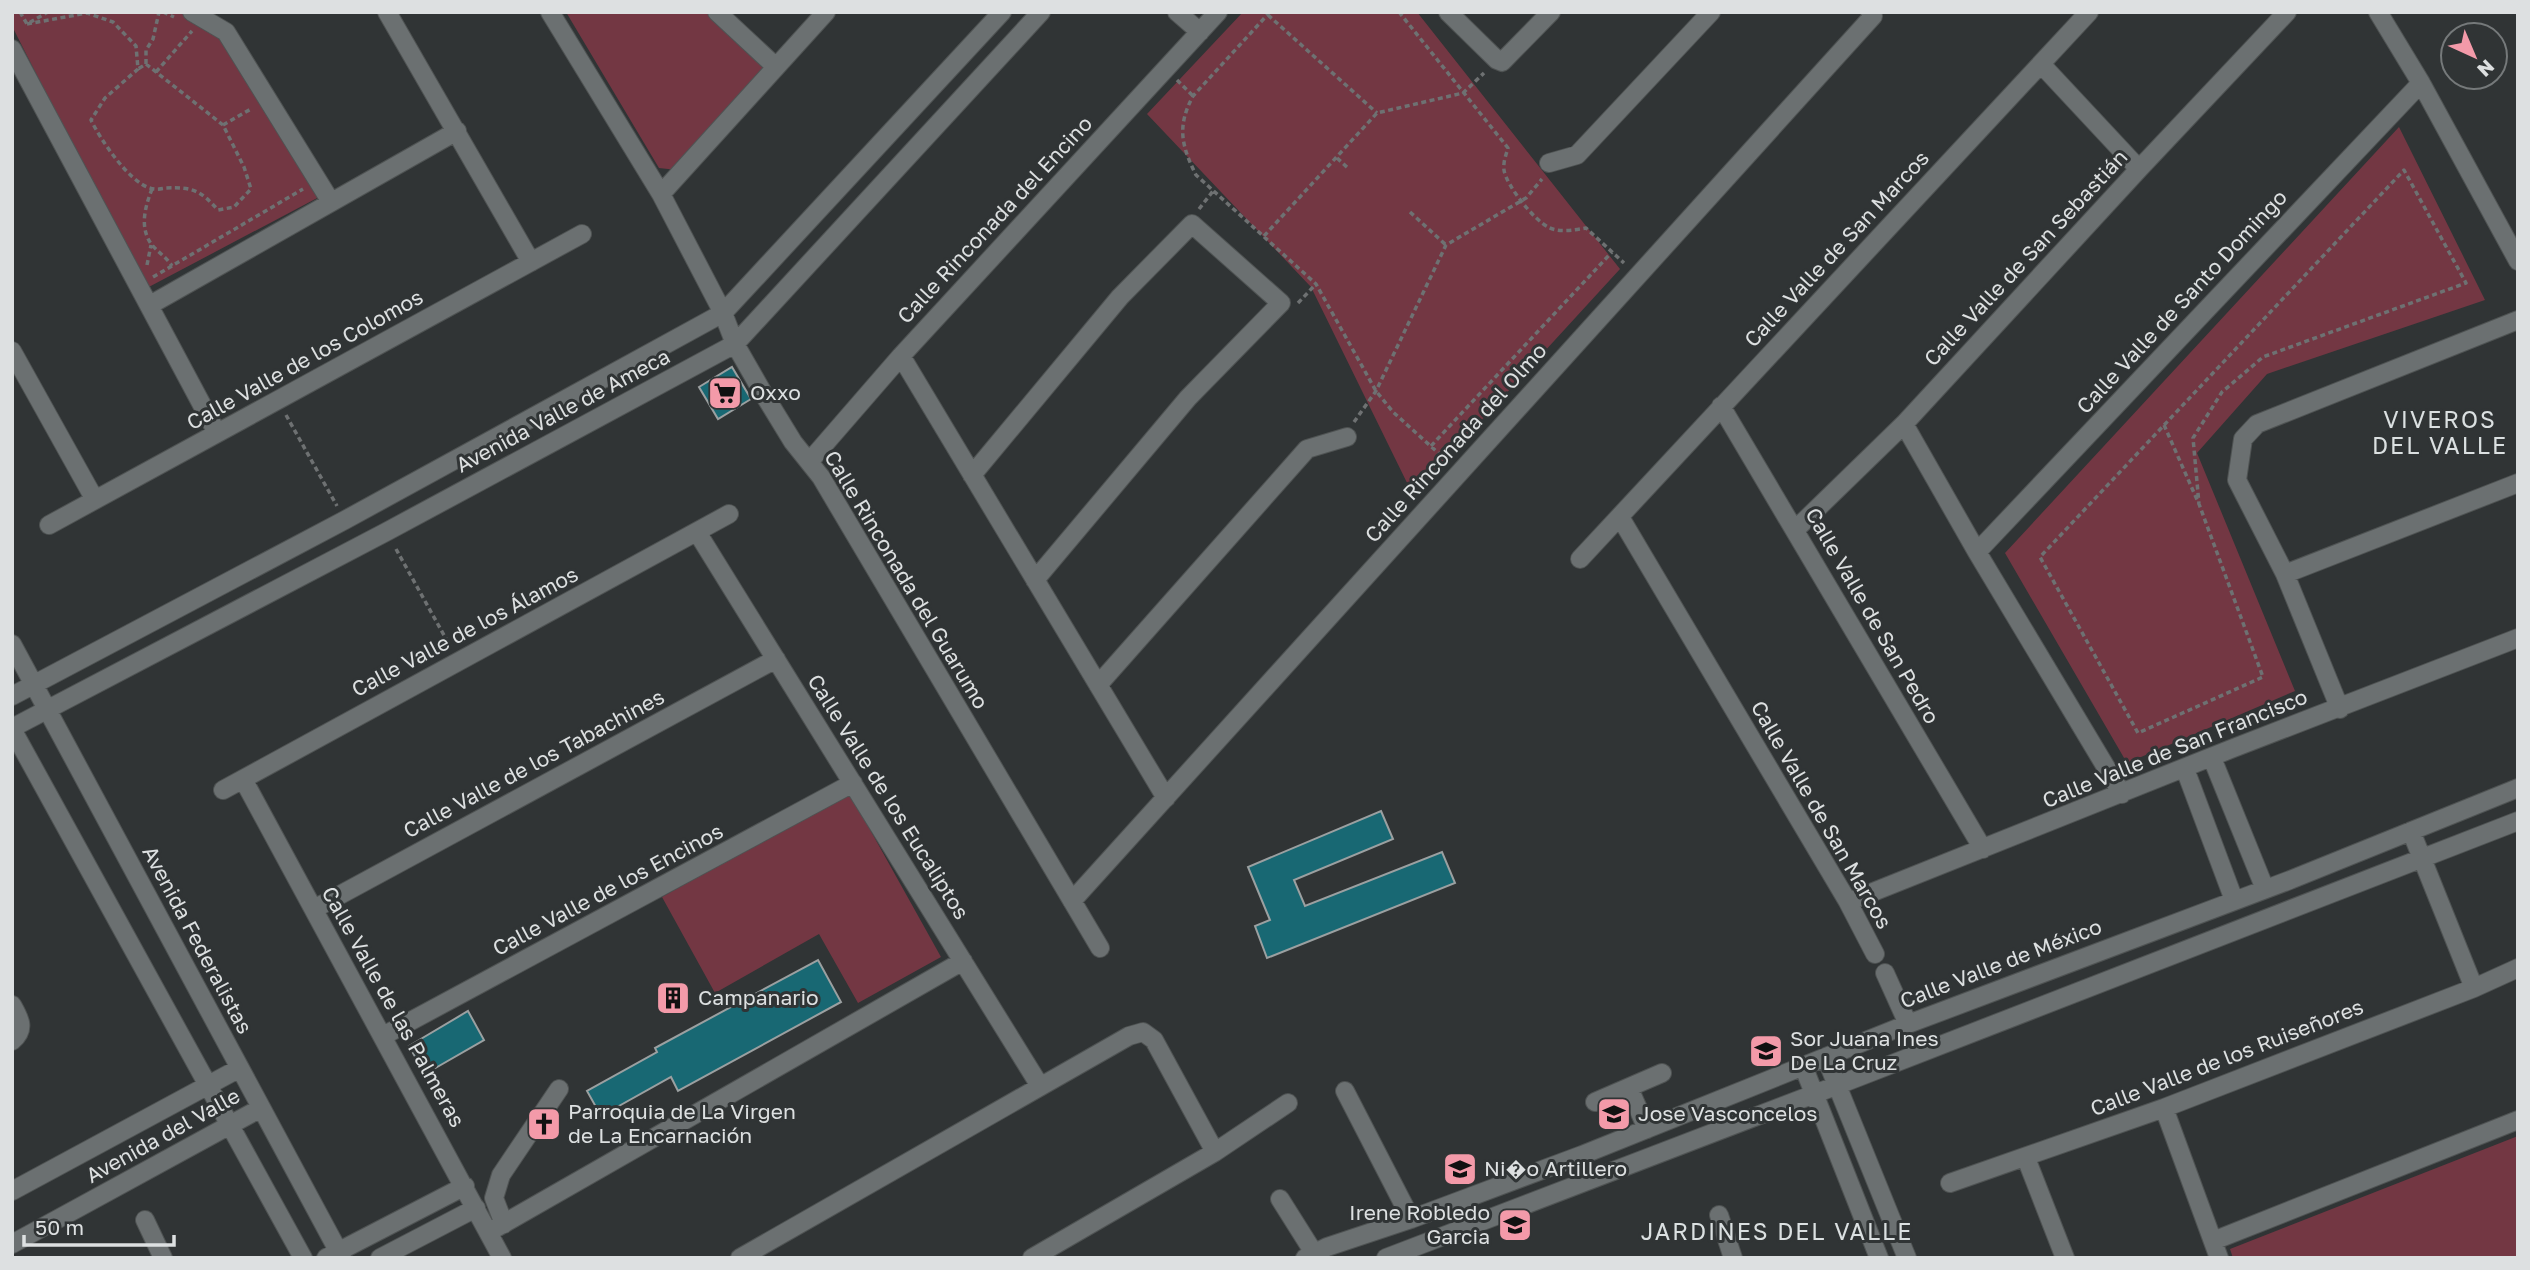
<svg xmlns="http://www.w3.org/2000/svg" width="2530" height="1270" font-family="'Golos Text',sans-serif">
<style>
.green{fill:#733743}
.building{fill:#186873;stroke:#9ba0a1;stroke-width:2}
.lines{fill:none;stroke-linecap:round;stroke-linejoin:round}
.minor-casing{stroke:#4f5353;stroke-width:20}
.path{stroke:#6e7172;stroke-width:3.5;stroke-dasharray:5 3.5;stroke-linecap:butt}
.minor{stroke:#6b7071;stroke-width:18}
.labels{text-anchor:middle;stroke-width:6;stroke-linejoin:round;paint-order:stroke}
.street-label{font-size:21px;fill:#dde0e1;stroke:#303435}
.poi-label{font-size:21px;fill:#dde0e1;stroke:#303435;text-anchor:start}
.neighbourhood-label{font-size:23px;letter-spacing:2px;fill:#dbe0e1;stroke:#303435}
</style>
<rect width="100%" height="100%" fill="#303435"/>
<path class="green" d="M12,12H183L223,35L321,196L145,289L12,26Z
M566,12H712L769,69L677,170L659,168Z
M1243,12H1417L1620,269L1413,495L1311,287L1147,114Z
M2399,127L2485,300L2267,374L2197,453L2295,691L2127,763L2005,553Z
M849,792L941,957L858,1003L819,934L715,993L662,897Z
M2518,1136V1258H2233L2230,1249Z"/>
<path class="building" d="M732,367L751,399L718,419L699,387Z
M1381,811L1393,839L1294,880L1305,906L1442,852L1455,883L1267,958L1255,926L1270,920L1248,867Z
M818,960L841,1002L678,1091L671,1077L601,1116L587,1091L657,1052L655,1048Z
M468,1011L484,1040L425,1074L409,1046Z"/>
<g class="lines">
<g class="minor-casing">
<path id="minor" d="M192,12L226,32L331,202
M387,12L531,262
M550,12L661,194L723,313L735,344L763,393L793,442L821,477L1100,948
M717,12L776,67
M1177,12L1200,32
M1448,12L1497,60L1502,62L1551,12
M2378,12L2421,83L2518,261
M12,49L217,433
M2041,64L2139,169
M1549,163L1577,155L1711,12
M661,194L826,12
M150,305L457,131
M12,351L95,500
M901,356L1166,798
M1721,406L1983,849
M1904,424L1977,552L2122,794
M809,462L901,356L1218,12
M972,475L1120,297L1192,224L1281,303L1188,398L1035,580
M1620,517L1848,902L1875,954
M49,525L582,234
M1795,530L1904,424L2139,169L2287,12
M697,532L1040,1086
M1977,552L2421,83
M1580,559L2089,12
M2285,574L2518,483
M12,644L342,1258
M1098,685L1307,449L1347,437
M12,696L345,520L723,313L1002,12
M2340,709L2285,574L2237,480L2243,439L2257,424L2518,320
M12,728L386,532L735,344L1041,12
M12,729L303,1258
M2212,758L2265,889
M2185,769L2234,900
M243,779L502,1258
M223,790L729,514
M2411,831L2474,988
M1072,901L1873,16L1870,12
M1848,902L2231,749L2518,638
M314,909L776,659
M1885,973L1908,1024
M12,1005C20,1019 26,1029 12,1041
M383,1036L853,783
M1826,1058L1907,1258
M1804,1068L1879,1258
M1629,1088L1647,1129
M1345,1091L1411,1219
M1595,1102L1662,1073
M2164,1108L2219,1258
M2026,1158L2065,1258
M1950,1183L2164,1108L2474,988L2518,968
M12,1191L240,1068
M1280,1199L1314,1253
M1719,1215L1733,1258
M145,1220L163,1258
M504,1224L494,1198L501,1175L559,1089
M489,1232L963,961
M2213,1241L2518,1120
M12,1244L261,1108
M326,1258L465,1186
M380,1258L476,1208
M740,1258L1129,1036L1143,1032L1154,1040L1215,1152
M1032,1258L1215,1152L1288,1103
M1305,1258L1327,1247L1411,1219L1582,1155L1908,1024L2290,880L2518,788
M1386,1258L1838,1085L2518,821"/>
</g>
<path class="path" d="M20,12L27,24L48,12
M163,12L174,17
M1270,12L1193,96C1177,126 1181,145 1196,175L1316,284L1376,391L1393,412L1446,460
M1399,12L1508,148C1506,155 1503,162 1504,170C1506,185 1534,220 1548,227C1558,233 1575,230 1586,228L1624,263
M1268,15L1377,113
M27,24L87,13L113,22L136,46L138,69L105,98L91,120C100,139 129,182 150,188C155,190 161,189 166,188C193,187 200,190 218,210L234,207L251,189L244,167L223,125L146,64L138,69
M146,64V50L153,39L159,12
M156,72L192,31
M1177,80L1193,96
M223,125L251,109
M1337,158L1349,169
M152,189C145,207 139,228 152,245C159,253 166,257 172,266
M1199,209L1213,191
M1410,212L1446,245
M1264,236L1377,113L1463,93L1484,73
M147,265L151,245
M153,277L303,189
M1298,303L1316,284
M286,415L337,506
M1354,422L1376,391L1446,245L1526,198L1542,179
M2164,425L2199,504L2263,677L2138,733L2040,557L2404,170L2466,283L2263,357L2222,392L2193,438L2199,504
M1431,446L1612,252
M396,549L450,646"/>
<use href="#minor" class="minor"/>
</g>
<defs>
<g id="supermarket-square" transform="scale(1.75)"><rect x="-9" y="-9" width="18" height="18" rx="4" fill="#f39aa9" stroke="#303435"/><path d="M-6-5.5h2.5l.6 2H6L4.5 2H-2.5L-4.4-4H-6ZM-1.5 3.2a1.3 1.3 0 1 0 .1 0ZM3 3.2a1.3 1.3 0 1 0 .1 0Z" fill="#111"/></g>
<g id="building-square" transform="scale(1.75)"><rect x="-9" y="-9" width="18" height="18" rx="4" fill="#f39aa9" stroke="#303435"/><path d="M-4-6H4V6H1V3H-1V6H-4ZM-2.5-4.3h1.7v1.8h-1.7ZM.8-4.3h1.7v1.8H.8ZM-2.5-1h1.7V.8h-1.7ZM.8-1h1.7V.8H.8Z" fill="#111"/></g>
<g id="school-square" transform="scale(1.75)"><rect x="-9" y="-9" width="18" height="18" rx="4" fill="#f39aa9" stroke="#303435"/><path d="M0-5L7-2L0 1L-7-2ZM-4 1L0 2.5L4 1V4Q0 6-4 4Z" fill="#111"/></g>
<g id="church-square" transform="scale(1.75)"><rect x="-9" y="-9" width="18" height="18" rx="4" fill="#f39aa9" stroke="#303435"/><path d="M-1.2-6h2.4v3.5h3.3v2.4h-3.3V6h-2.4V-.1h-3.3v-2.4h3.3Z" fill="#111"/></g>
</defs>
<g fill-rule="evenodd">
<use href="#supermarket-square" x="725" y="393"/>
<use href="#building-square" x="673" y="998"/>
<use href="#school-square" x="1766" y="1051"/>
<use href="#school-square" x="1614" y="1114"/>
<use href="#church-square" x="544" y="1124"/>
<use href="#school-square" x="1460" y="1169"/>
<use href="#school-square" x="1515" y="1225"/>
</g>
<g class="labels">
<g class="street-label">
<text transform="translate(995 220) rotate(-47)" y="7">Calle Rinconada del Encino</text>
<text transform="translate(1837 249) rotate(-47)" y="7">Calle Valle de San Marcos</text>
<text transform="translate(2026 258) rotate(-47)" y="7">Calle Valle de San Sebastián</text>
<text transform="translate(2182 302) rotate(-47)" y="7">Calle Valle de Santo Domingo</text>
<text transform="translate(305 360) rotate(-29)" y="7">Calle Valle de los Colomos</text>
<text transform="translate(563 411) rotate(-28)" y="7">Avenida Valle de Ameca</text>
<text transform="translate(1456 443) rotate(-48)" y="7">Calle Rinconada del Olmo</text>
<text transform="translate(906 580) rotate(59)" y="7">Calle Rinconada del Guarumo</text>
<text transform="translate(1872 616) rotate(60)" y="7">Calle Valle de San Pedro</text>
<text transform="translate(465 632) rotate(-28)" y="7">Calle Valle de los Álamos</text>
<text transform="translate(2175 749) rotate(-22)" y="7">Calle Valle de San Francisco</text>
<text transform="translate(534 764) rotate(-28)" y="7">Calle Valle de los Tabachines</text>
<text transform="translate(888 797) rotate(58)" y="7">Calle Valle de los Eucaliptos</text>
<text transform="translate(1821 815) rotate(60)" y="7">Calle Valle de San Marcos</text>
<text transform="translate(608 890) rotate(-28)" y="7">Calle Valle de los Encinos</text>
<text transform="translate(197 940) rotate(62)" y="7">Avenida Federalistas</text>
<text transform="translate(2001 964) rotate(-21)" y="7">Calle Valle de México</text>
<text transform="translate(393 1007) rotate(61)" y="7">Calle Valle de las Palmeras</text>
<text transform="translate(2227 1058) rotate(-21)" y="7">Calle Valle de los Ruiseñores</text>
<text transform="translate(163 1136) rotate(-29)" y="7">Avenida del Valle</text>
</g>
<g class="poi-label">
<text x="750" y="400">Oxxo</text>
<text x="698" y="1005">Campanario</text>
<text x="1790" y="1046">Sor Juana Ines<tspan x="1790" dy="24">De La Cruz</tspan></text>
<text x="568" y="1119">Parroquia de La Virgen<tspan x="568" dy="24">de La Encarnación</tspan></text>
<text x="1638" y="1121">Jose Vasconcelos</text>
<text x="1484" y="1176">Ni�o Artillero</text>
<text x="1490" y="1220" text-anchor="end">Irene Robledo<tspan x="1490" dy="24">Garcia</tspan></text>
</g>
<g class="neighbourhood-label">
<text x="2440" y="428">VIVEROS<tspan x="2440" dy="26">DEL VALLE</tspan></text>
<text x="1777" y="1240">JARDINES DEL VALLE</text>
</g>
</g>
<rect width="2530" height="1270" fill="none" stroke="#dde0e1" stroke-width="28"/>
<g transform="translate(2474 56) rotate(136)"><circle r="33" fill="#303435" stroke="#75797a" stroke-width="2"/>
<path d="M0-5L12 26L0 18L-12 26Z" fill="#f39aa9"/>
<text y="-10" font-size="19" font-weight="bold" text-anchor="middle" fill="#dde0e1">N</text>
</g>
<path d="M24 1235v10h150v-10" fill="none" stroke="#dde0e1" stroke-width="3.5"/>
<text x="35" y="1235" font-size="21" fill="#dde0e1" stroke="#303435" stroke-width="5" paint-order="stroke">50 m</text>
</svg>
